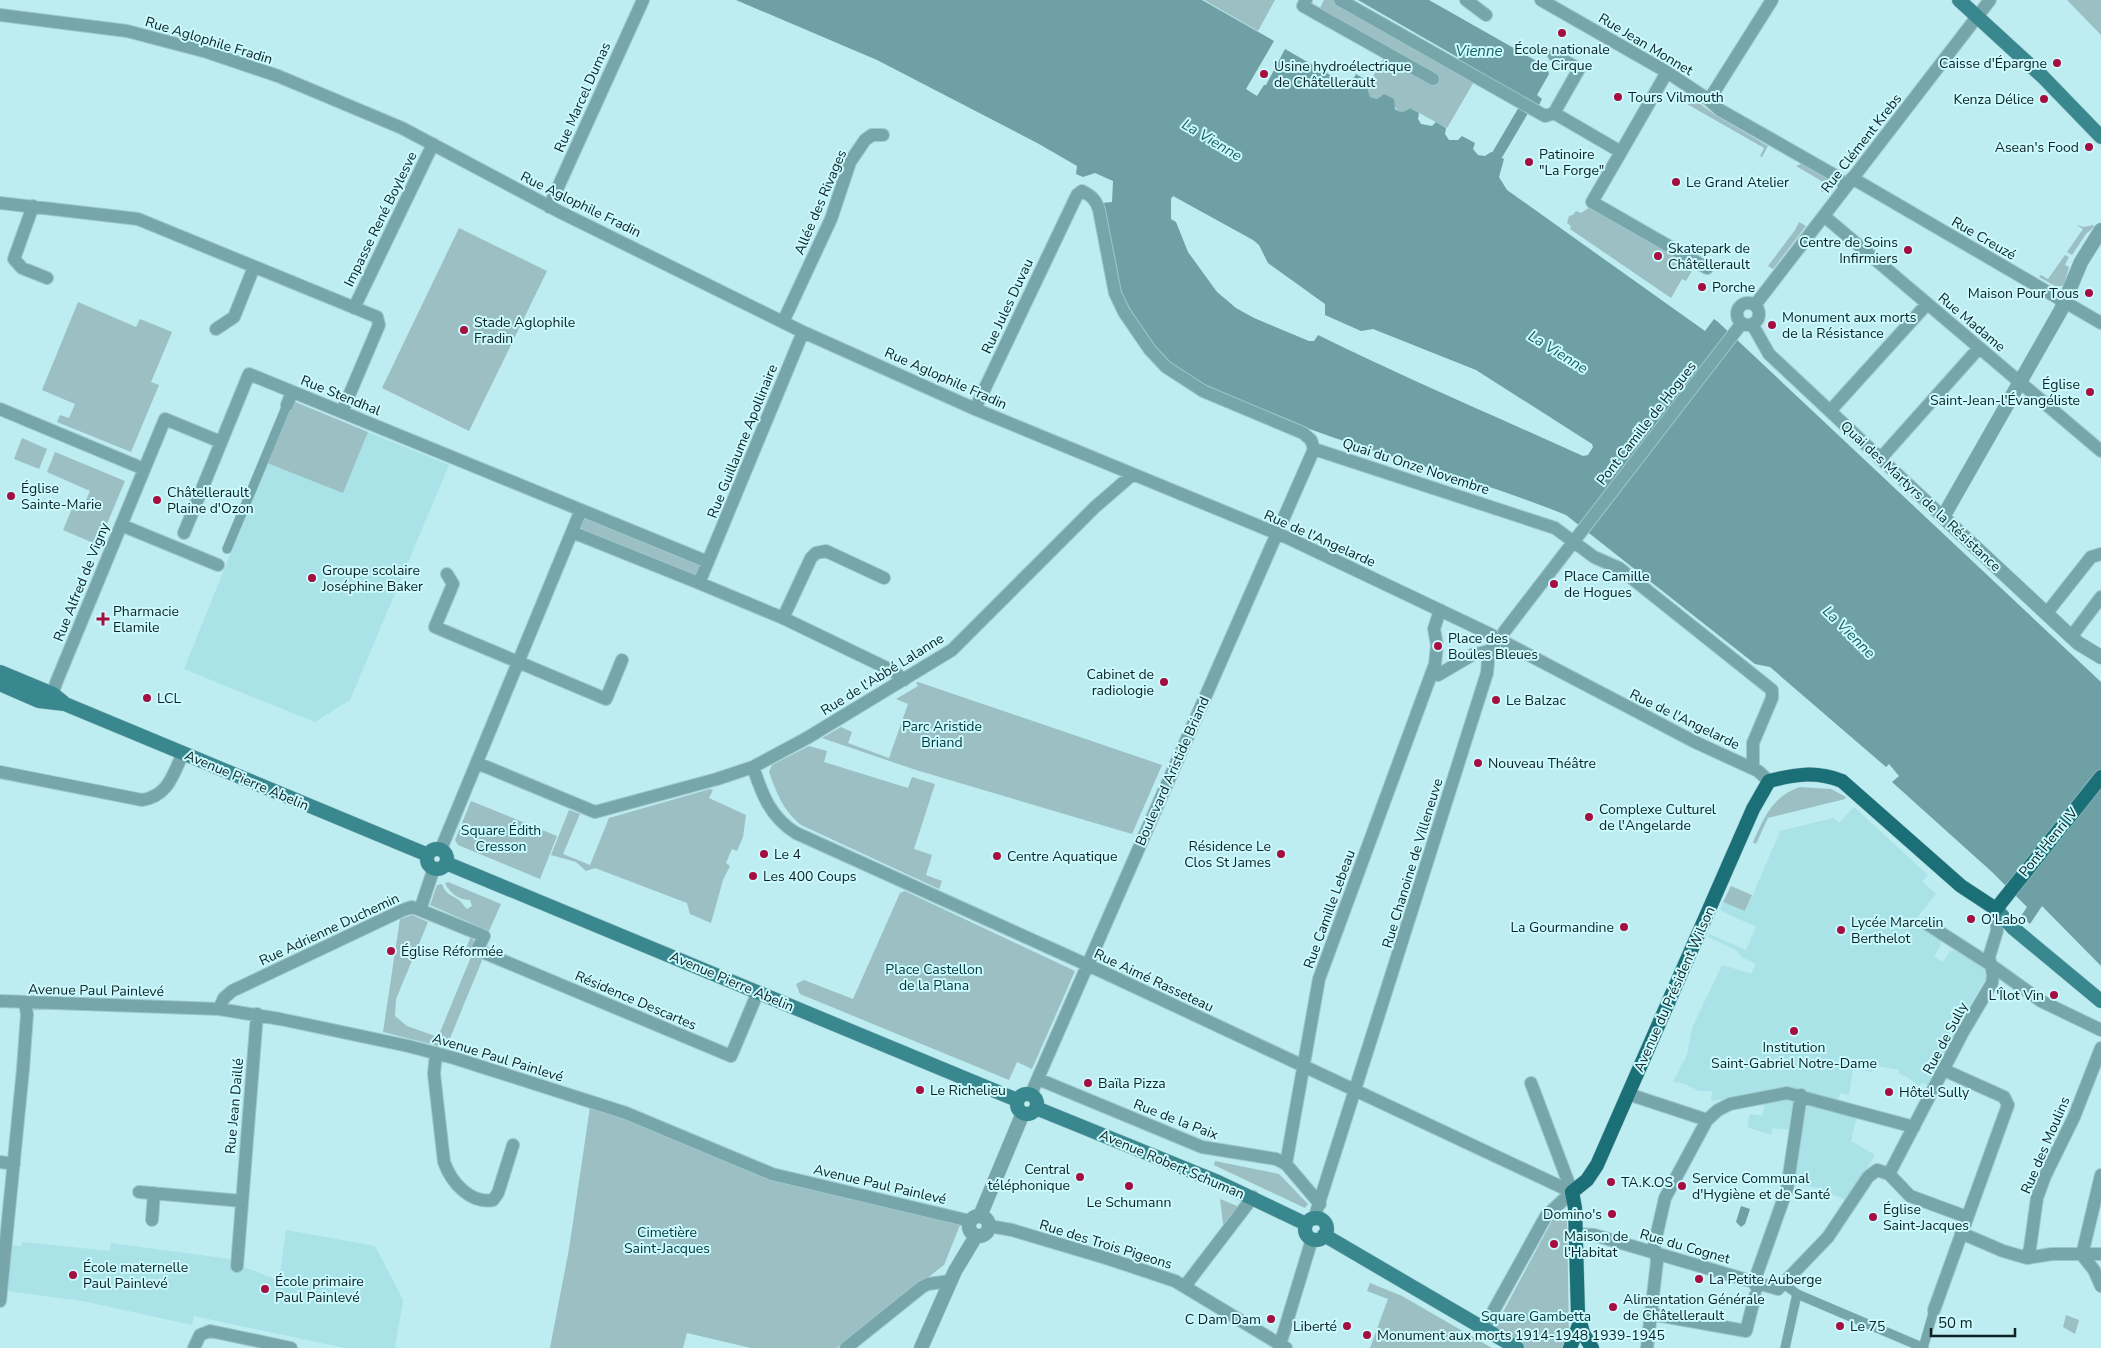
<svg xmlns="http://www.w3.org/2000/svg" width="2101" height="1348" font-family="'Nunito Sans',sans-serif">
<style>
.built{fill:#a9e2e7}
.green{fill:#9bbfc2}
.water{fill:#6fa0a5;fill-rule:evenodd}
.lines{fill:none;stroke-linecap:round;stroke-linejoin:round}
.canal{stroke:#6fa0a5;stroke-width:11}
.pedestrian-casing{stroke:#9ec7cc;stroke-width:10}
.minor-casing{stroke:#9ec7cc;stroke-width:14}
.tertiary-casing{stroke:#9ec7cc;stroke-width:15}
.secondary-casing{stroke:#9ec7cc;stroke-width:15}
.primary-casing{stroke:#9ec7cc;stroke-width:15}
.pedestrian{stroke:#77a6aa;stroke-width:9}
.minor{stroke:#77a6aa;stroke-width:12}
.tertiary{stroke:#77a6aa;stroke-width:14}
.secondary{stroke:#39888f;stroke-width:14}
.primary{stroke:#1b6f76;stroke-width:14}
.poi-dot{fill:#a60e3f;stroke:#cafafe;stroke-width:2}
.labels{text-anchor:middle;stroke-width:4;stroke-linejoin:round;paint-order:stroke}
.street-label{font-size:14px;fill:#0f2123;stroke:#cafafe}
.poi-label{font-size:14px;fill:#0f2123;stroke:#cafafe;text-anchor:start}
.park-label{font-size:14px;fill:#013438;stroke:#cafafe}
.water-label{font-size:15px;font-style:italic;fill:#1a5f65;stroke:#cafafe}
</style>
<rect width="100%" height="100%" fill="#bdecf1"/>
<path class="built" d="M368,432L449,465L350,700L315,722L184,669L267,463L343,492Z
M1854,807L1928,875L1922,881L1936,894L1914,921L1940,938L1941,945L1934,956L1943,962L1950,951L1957,950L1984,969L1986,978L1952,1035L1957,1038L1931,1087L1922,1083L1919,1086L1907,1077L1899,1074V1070L1874,1065L1872,1072L1853,1069L1849,1095L1840,1093L1838,1100L1789,1088L1711,1101L1712,1091H1699L1683,1083L1673,1082L1687,1055L1692,1028L1721,967L1723,965L1751,974L1756,964L1741,957L1736,950L1708,937L1709,934L1746,950L1756,927L1720,910L1723,902L1746,911L1780,831L1833,818L1839,823Z
M1785,1098L1794,1100L1791,1130L1773,1128L1771,1135L1747,1127L1750,1114L1762,1116L1765,1102Z
M1805,1103L1857,1116L1851,1141L1875,1155L1848,1201L1818,1188L1793,1183Z
M286,1230L375,1246L403,1300L395,1348H345L194,1316L192,1325L83,1301L8,1291L12,1245L21,1246L22,1242L110,1251L111,1243L230,1259V1265L244,1267L279,1281Z"/>
<path class="green" d="M1204,0H1275L1258,31Z
M1324,0H1334L1475,80L1447,128L1410,108L1405,112L1400,113L1384,94L1377,99L1370,97L1367,87L1389,49L1319,10Z
M2067,0H2101V35Z
M1691,97L1715,115L1768,146L1762,157L1760,156L1764,148L1687,104Z
M1803,163L1831,179L1824,192L1821,191L1825,183L1796,166Z
M1590,207L1694,267L1686,281L1682,279L1671,298L1570,229L1571,226L1567,223L1569,216L1573,215L1576,211L1581,213Z
M1799,222L1806,226L1773,269L1768,266L1795,230Z
M2076,225L2084,227L2093,225L2094,227L2086,234L2072,255L2067,252L2083,229Z
M459,228L547,271L469,431L382,388Z
M2065,255L2069,257L2065,265L2069,267L2064,285L2057,287L2039,277L2041,275L2048,279Z
M78,302L136,327L140,319L172,332L151,382L159,385L131,452L57,422L60,415L69,418L75,404L42,390Z
M293,401L368,432L343,493L267,463Z
M22,438L47,449L39,469L14,459Z
M55,452L125,481L98,545L63,530L74,504L83,507L90,491L47,472Z
M585,517L700,564L696,576L580,528Z
M918,682L1162,765L1132,834L916,770L822,738L841,727L852,732L848,743L889,758L908,704L896,699L918,686L916,683Z
M809,746L827,751L824,762L908,788L912,777L935,784L914,849L932,855L926,875L942,881L939,889L801,825C783,810 777,794 769,772L772,765Z
M1800,787L1831,789L1846,797L1845,799L1768,818L1756,844L1753,842C1764,818 1772,796 1800,787Z
M710,789L713,790L709,798L746,815L743,837L737,851L732,849L726,863L730,866L723,880L711,923L690,914L687,903L595,868L586,871L576,862L551,855L569,810L580,814L563,854L590,865L609,818Z
M471,801L557,836L540,879L458,845L455,840Z
M448,882L501,904L489,931L430,905L437,885L442,884C447,897 453,894 461,902C463,904 464,907 467,909L472,906L470,900C460,900 450,894 445,883Z
M1731,886L1752,895L1745,911L1723,902Z
M905,891L1075,971L1032,1069L1017,1062L1009,1080L800,994L796,984L804,980L853,999L900,893Z
M412,915L428,922L396,999L395,1016L407,1026L438,1037L471,957L464,954L471,936L483,958L446,1048L383,1032L400,919Z
M590,1107L619,1115L769,1179L960,1225L944,1265L837,1348H751L687,1333L683,1348H550L569,1249Z
M1215,1161L1279,1174L1308,1204L1305,1208L1214,1165Z
M1220,1199L1242,1208L1227,1227L1223,1224Z
M1555,1215L1567,1219L1569,1335L1564,1348H1525L1495,1327Z
M1370,1283L1402,1296L1492,1348H1370L1388,1299L1367,1291Z
M2066,1315L2079,1320L2075,1334L2063,1327Z"/>
<path class="water" d="M736,0H1202L1274,41L1246,89L1257,96L1264,85H1266L1285,49L1349,86L1356,74L1369,82L1367,87L1370,97L1377,99L1384,94L1394,99L1395,109C1401,113 1404,113 1410,108L1419,113L1418,119L1421,124L1432,126L1436,122L1446,128L1445,134L1449,140H1458L1462,136L1475,143L1473,149L1478,155L1485,156L1491,152L1504,159L1499,177L1507,190L1705,331L1714,319L1718,322L2101,682V966L2042,906L2030,924L2021,916L2027,907L1992,872L1892,782L1899,776L1889,764L1886,767L1770,667L1755,664L1566,515C1461,472 1349,450 1245,403C1228,396 1209,390 1193,380C1172,368 1151,345 1137,325C1113,290 1110,244 1102,203L1112,202L1113,181L1095,173L1083,177L1076,174L1077,166L1039,144L877,60ZM1173,196L1253,240L1259,245L1268,263L1325,304V315L1361,331L1373,329L1476,370L1592,444L1593,447L1588,455L1583,456C1495,416 1405,378 1318,335L1314,341H1309L1254,318L1236,308L1217,292L1188,252L1176,222L1171,219V199Z
M1358,0H1429L1547,67L1549,74L1537,95L1542,99L1538,107L1457,62L1459,58Z
M1741,1206L1750,1209L1745,1224L1741,1227L1736,1222Z"/>
<g class="lines">
<path class="canal" d="M1490,167L1530,99"/>
<g class="pedestrian-casing">
<path id="pedestrian" d="M227,549L287,405
M1784,1284L1797,1294L1924,1348
M1785,1348L1797,1294
M1923,1348L1934,1310"/>
</g>
<g class="minor-casing">
<path id="minor" d="M1306,0L1303,6L1433,79
M1340,0L1545,116L1554,113L1621,152L1592,202L1707,268
M1466,0L1486,15
M1541,0L1667,72L1709,100L1720,110L1836,176L1846,186
M0,15L127,31L207,52L278,76L402,128L560,212L803,332L975,409L1288,538L1492,635
M1709,100L1772,0
M1554,113L1579,69L1554,55
M1621,152L1667,72
M1852,178L2101,323
M0,203L138,219L377,317L379,325L342,412
M33,206L14,259L22,268L47,278
M549,207L643,0
M1824,216L2101,451
M1737 314a11 11 0 1 1 22 0a11 11 0 1 1-22 0Z
M1755,305L1990,0
M354,308L433,144
M783,322L831,219L850,162L865,140L872,135H883
M1752,324L1769,354L1943,517
M216,329L234,317L254,267
M803,332L699,583L783,618L893,671L904,680
M287,405L292,392
M0,409L144,469
M975,409L1077,195L1082,191C1092,196 1096,200 1099,210L1115,293L1124,312L1150,350L1166,367L1203,391L1303,433L1311,440L1314,449L1555,528L1594,557L1619,568L1772,690V698L1753,743V768
M1830,411L1927,304
M1880,459L1979,348
M581,510L708,562
M121,525L218,565
M572,532L699,583
M184,533L249,374L581,510L441,849
M447,574L453,584L435,627L606,699L622,660
M2046,614L2091,557L2101,554
M783,618L811,558L816,553L826,551L884,578
M1504,632L1742,323
M2071,637L2101,597
M1506,643L1695,742L1758,771L1769,781
M1432,673L1438,675L1472,655L1489,651
M50,702L56,683L165,419L221,442
M477,763L595,812L717,779L753,767L807,738L952,650L1095,507L1132,475
M753,767C762,794 770,817 796,833L1103,972L1572,1192
M0,772L142,800C168,796 173,775 183,753
M420,910L484,936L478,948L480,951L731,1056L758,992
M1927,924L1991,965L2041,1001L2101,1030
M0,1001L219,1009L280,1019L408,1046L454,1058L626,1113L772,1174L970,1221
M219,1009L224,998L232,991L403,910L412,907L420,910L434,868
M436,1053L434,1074L444,1162C451,1182 470,1204 493,1200L498,1193L513,1145
M1038,1079L1202,1147L1276,1159L1286,1164L1320,1204
M1531,1083L1572,1192
M1031,1094L1314,449
M1628,1094L1707,1120
M0,1162L14,1164
M1286,1164L1319,979L1435,664L1437,645L1434,629L1440,610
M1889,1174L1963,1032L1992,983L1993,975L1989,957L1997,931L1996,909
M139,1192L242,1201
M1314,1219L1487,673L1489,651L1494,645
M152,1220L154,1193
M989,1226L1012,1230L1106,1258L1175,1281L1286,1348
M1961,1233L2003,1251L2027,1258L2052,1254H2101
M1576,1234L1594,1235L1778,1289L1828,1237L1868,1177L1877,1170L1889,1174L1910,1196L1967,1217
M2082,1255L2101,1175
M2082,1255L2094,1270L2101,1286
M2027,1258L2030,1248L2037,1198L2045,1176L2074,1117L2101,1048
M237,1266L257,1014
M1185,1286L1253,1197
M1757,1288L1754,1282L1787,1189L1801,1095
M0,1301L23,1069L27,1014L25,1003
M1934,1310L2008,1105L2004,1097L1944,1070
M1651,1314L1746,1331L1755,1296
M1484,1328L1546,1216L1572,1192
M194,1348L200,1335L210,1331L291,1348
M846,1348L922,1287L928,1284L950,1281
M1279,1348L1312,1239
M1647,1348L1657,1261L1654,1246L1665,1198L1707,1120L1718,1110L1730,1104L1787,1093L1914,1127"/>
</g>
<g class="tertiary-casing">
<path id="tertiary" d="M2101,230L2081,262L2061,310L1943,517L2078,643L2101,657
M969 1226a10 10 0 1 1 20 0a10 10 0 1 1-20 0Z
M980,1216L1023,1113
M921,1348L955,1271L976,1236"/>
</g>
<g class="secondary-casing">
<path id="secondary" d="M1959,0L2043,77L2101,137
M0,672L53,694L63,702
M0,684L39,701L65,704L428,855
M427 859a10 10 0 1 1 20 0a10 10 0 1 1-20 0Z
M446,863L1017,1100
M1996,909L2013,928L2101,1001
M1017 1104a10 10 0 1 1 20 0a10 10 0 1 1-20 0Z
M1036,1108L1218,1182L1306,1224
M1305 1229a11 11 0 1 1 22 0a11 11 0 1 1-22 0Z
M1324,1235L1517,1348"/>
</g>
<g class="primary-casing">
<path id="primary" d="M1570,1348L1579,1325
M1592,1348L1583,1333L1578,1314L1575,1208L1572,1192L1587,1180L1597,1165L1753,809L1769,781C1796,774 1816,771 1842,781L1961,886L1996,909L2101,777"/>
</g>
<use href="#pedestrian" class="pedestrian"/>
<use href="#minor" class="minor"/>
<use href="#tertiary" class="tertiary"/>
<use href="#secondary" class="secondary"/>
<use href="#primary" class="primary"/>
</g>
<g class="poi-dot">
<circle cx="1562" cy="33" r="5"/>
<circle cx="2057" cy="63" r="5"/>
<circle cx="1264" cy="74" r="5"/>
<circle cx="1618" cy="97" r="5"/>
<circle cx="2044" cy="99" r="5"/>
<circle cx="2089" cy="147" r="5"/>
<circle cx="1529" cy="162" r="5"/>
<circle cx="1676" cy="182" r="5"/>
<circle cx="1908" cy="250" r="5"/>
<circle cx="1658" cy="256" r="5"/>
<circle cx="1702" cy="287" r="5"/>
<circle cx="2089" cy="293" r="5"/>
<circle cx="1772" cy="325" r="5"/>
<circle cx="464" cy="330" r="5"/>
<circle cx="2090" cy="392" r="5"/>
<circle cx="11" cy="496" r="5"/>
<circle cx="157" cy="500" r="5"/>
<circle cx="312" cy="578" r="5"/>
<circle cx="1554" cy="584" r="5"/>
<path d="M100.5 611.5h5v5h5v5h-5v5h-5v-5h-5v-5h5z"/>
<circle cx="1438" cy="646" r="5"/>
<circle cx="1164" cy="682" r="5"/>
<circle cx="147" cy="698" r="5"/>
<circle cx="1496" cy="700" r="5"/>
<circle cx="1478" cy="763" r="5"/>
<circle cx="1589" cy="817" r="5"/>
<circle cx="764" cy="854" r="5"/>
<circle cx="1281" cy="854" r="5"/>
<circle cx="997" cy="856" r="5"/>
<circle cx="753" cy="876" r="5"/>
<circle cx="1971" cy="919" r="5"/>
<circle cx="1624" cy="927" r="5"/>
<circle cx="1841" cy="930" r="5"/>
<circle cx="391" cy="951" r="5"/>
<circle cx="2054" cy="995" r="5"/>
<circle cx="1794" cy="1031" r="5"/>
<circle cx="1088" cy="1083" r="5"/>
<circle cx="920" cy="1090" r="5"/>
<circle cx="1889" cy="1092" r="5"/>
<circle cx="1080" cy="1177" r="5"/>
<circle cx="1611" cy="1182" r="5"/>
<circle cx="1129" cy="1186" r="5"/>
<circle cx="1682" cy="1186" r="5"/>
<circle cx="1612" cy="1214" r="5"/>
<circle cx="1873" cy="1217" r="5"/>
<circle cx="1554" cy="1244" r="5"/>
<circle cx="73" cy="1275" r="5"/>
<circle cx="1699" cy="1279" r="5"/>
<circle cx="265" cy="1289" r="5"/>
<circle cx="1613" cy="1307" r="5"/>
<circle cx="1271" cy="1319" r="5"/>
<circle cx="1347" cy="1326" r="5"/>
<circle cx="1840" cy="1326" r="5"/>
<circle cx="1367" cy="1335" r="5"/>
</g>
<g class="labels">
<g class="street-label">
<text transform="translate(209 40) rotate(17)" y="5">Rue Aglophile Fradin</text>
<text transform="translate(1646 44) rotate(31)" y="5">Rue Jean Monnet</text>
<text transform="translate(582 97) rotate(-66)" y="5">Rue Marcel Dumas</text>
<text transform="translate(1861 143) rotate(-52)" y="5">Rue Clément Krebs</text>
<text transform="translate(820 202) rotate(-67)" y="5">Allée des Rivages</text>
<text transform="translate(581 204) rotate(26)" y="5">Rue Aglophile Fradin</text>
<text transform="translate(380 219) rotate(-64)" y="5">Impasse René Boylesve</text>
<text transform="translate(1984 238) rotate(30)" y="5">Rue Creuzé</text>
<text transform="translate(1007 306) rotate(-65)" y="5">Rue Jules Duvau</text>
<text transform="translate(1972 322) rotate(40)" y="5">Rue Madame</text>
<text transform="translate(946 378) rotate(24)" y="5">Rue Aglophile Fradin</text>
<text transform="translate(341 395) rotate(22)" y="5">Rue Stendhal</text>
<text transform="translate(1646 423) rotate(-52)" y="5">Pont Camille de Hogues</text>
<text transform="translate(742 441) rotate(-68)" y="5">Rue Guillaume Apollinaire</text>
<text transform="translate(1416 466) rotate(18)" y="5">Quai du Onze Novembre</text>
<text transform="translate(1921 496) rotate(43)" y="5">Quai des Martyrs de la Résistance</text>
<text transform="translate(1320 538) rotate(24)" y="5">Rue de l'Angelarde</text>
<text transform="translate(81 582) rotate(-68)" y="5">Rue Alfred de Vigny</text>
<text transform="translate(882 674) rotate(-32)" y="5">Rue de l'Abbé Lalanne</text>
<text transform="translate(1685 719) rotate(26)" y="5">Rue de l'Angelarde</text>
<text transform="translate(1172 771) rotate(-66)" y="5">Boulevard Aristide Briand</text>
<text transform="translate(247 780) rotate(23)" y="5">Avenue Pierre Abelin</text>
<text transform="translate(2048 842) rotate(-51)" y="5">Pont Henri IV</text>
<text transform="translate(1412 863) rotate(-73)" y="5">Rue Chanoine de Villeneuve</text>
<text transform="translate(1329 909) rotate(-70)" y="5">Rue Camille Lebeau</text>
<text transform="translate(329 929) rotate(-25)" y="5">Rue Adrienne Duchemin</text>
<text transform="translate(1154 980) rotate(25)" y="5">Rue Aimé Rasseteau</text>
<text transform="translate(732 981) rotate(23)" y="5">Avenue Pierre Abelin</text>
<text transform="translate(1674 989) rotate(-66)" y="5">Avenue du Président Wilson</text>
<text transform="translate(96 990) rotate(1)" y="5">Avenue Paul Painlevé</text>
<text transform="translate(636 1000) rotate(23)" y="5">Résidence Descartes</text>
<text transform="translate(1945 1038) rotate(-62)" y="5">Rue de Sully</text>
<text transform="translate(498 1057) rotate(17)" y="5">Avenue Paul Painlevé</text>
<text transform="translate(234 1106) rotate(-85)" y="5">Rue Jean Daillé</text>
<text transform="translate(1176 1119) rotate(21)" y="5">Rue de la Paix</text>
<text transform="translate(2045 1145) rotate(-67)" y="5">Rue des Moulins</text>
<text transform="translate(1172 1164) rotate(23)" y="5">Avenue Robert Schuman</text>
<text transform="translate(880 1184) rotate(13)" y="5">Avenue Paul Painlevé</text>
<text transform="translate(1106 1244) rotate(17)" y="5">Rue des Trois Pigeons</text>
<text transform="translate(1685 1246) rotate(16)" y="5">Rue du Cognet</text>
</g>
<g class="poi-label">
<text x="1562" y="54" text-anchor="middle">École nationale<tspan x="1562" dy="16">de Cirque</tspan></text>
<text x="2047" y="68" text-anchor="end">Caisse d'Épargne</text>
<text x="1274" y="71">Usine hydroélectrique<tspan x="1274" dy="16">de Châtellerault</tspan></text>
<text x="1628" y="102">Tours Vilmouth</text>
<text x="2034" y="104" text-anchor="end">Kenza Délice</text>
<text x="2079" y="152" text-anchor="end">Asean's Food</text>
<text x="1539" y="159">Patinoire<tspan x="1539" dy="16">"La Forge"</tspan></text>
<text x="1686" y="187">Le Grand Atelier</text>
<text x="1898" y="247" text-anchor="end">Centre de Soins<tspan x="1898" dy="16">Infirmiers</tspan></text>
<text x="1668" y="253">Skatepark de<tspan x="1668" dy="16">Châtellerault</tspan></text>
<text x="1712" y="292">Porche</text>
<text x="2079" y="298" text-anchor="end">Maison Pour Tous</text>
<text x="1782" y="322">Monument aux morts<tspan x="1782" dy="16">de la Résistance</tspan></text>
<text x="474" y="327">Stade Aglophile<tspan x="474" dy="16">Fradin</tspan></text>
<text x="2080" y="389" text-anchor="end">Église<tspan x="2080" dy="16">Saint-Jean-l'Évangéliste</tspan></text>
<text x="21" y="493">Église<tspan x="21" dy="16">Sainte-Marie</tspan></text>
<text x="167" y="497">Châtellerault<tspan x="167" dy="16">Plaine d'Ozon</tspan></text>
<text x="322" y="575">Groupe scolaire<tspan x="322" dy="16">Joséphine Baker</tspan></text>
<text x="1564" y="581">Place Camille<tspan x="1564" dy="16">de Hogues</tspan></text>
<text x="113" y="616">Pharmacie<tspan x="113" dy="16">Elamile</tspan></text>
<text x="1448" y="643">Place des<tspan x="1448" dy="16">Boules Bleues</tspan></text>
<text x="1154" y="679" text-anchor="end">Cabinet de<tspan x="1154" dy="16">radiologie</tspan></text>
<text x="157" y="703">LCL</text>
<text x="1506" y="705">Le Balzac</text>
<text x="1488" y="768">Nouveau Théâtre</text>
<text x="1599" y="814">Complexe Culturel<tspan x="1599" dy="16">de l'Angelarde</tspan></text>
<text x="1271" y="851" text-anchor="end">Résidence Le<tspan x="1271" dy="16">Clos St James</tspan></text>
<text x="774" y="859">Le 4</text>
<text x="1007" y="861">Centre Aquatique</text>
<text x="763" y="881">Les 400 Coups</text>
<text x="1981" y="924">O'Labo</text>
<text x="1851" y="927">Lycée Marcelin<tspan x="1851" dy="16">Berthelot</tspan></text>
<text x="1614" y="932" text-anchor="end">La Gourmandine</text>
<text x="401" y="956">Église Réformée</text>
<text x="2044" y="1000" text-anchor="end">L'Îlot Vin</text>
<text x="1794" y="1052" text-anchor="middle">Institution<tspan x="1794" dy="16">Saint-Gabriel Notre-Dame</tspan></text>
<text x="1098" y="1088">Baïla Pizza</text>
<text x="930" y="1095">Le Richelieu</text>
<text x="1899" y="1097">Hôtel Sully</text>
<text x="1070" y="1174" text-anchor="end">Central<tspan x="1070" dy="16">téléphonique</tspan></text>
<text x="1692" y="1183">Service Communal<tspan x="1692" dy="16">d'Hygiène et de Santé</tspan></text>
<text x="1621" y="1187">TA.K.OS</text>
<text x="1129" y="1207" text-anchor="middle">Le Schumann</text>
<text x="1883" y="1214">Église<tspan x="1883" dy="16">Saint-Jacques</tspan></text>
<text x="1602" y="1219" text-anchor="end">Domino's</text>
<text x="1564" y="1241">Maison de<tspan x="1564" dy="16">l'Habitat</tspan></text>
<text x="83" y="1272">École maternelle<tspan x="83" dy="16">Paul Painlevé</tspan></text>
<text x="1709" y="1284">La Petite Auberge</text>
<text x="275" y="1286">École primaire<tspan x="275" dy="16">Paul Painlevé</tspan></text>
<text x="1623" y="1304">Alimentation Générale<tspan x="1623" dy="16">de Châtellerault</tspan></text>
<text x="1261" y="1324" text-anchor="end">C Dam Dam</text>
<text x="1337" y="1331" text-anchor="end">Liberté</text>
<text x="1850" y="1331">Le 75</text>
<text x="1377" y="1340">Monument aux morts 1914-1948 1939-1945</text>
</g>
<g class="park-label">
<text x="942" y="731">Parc Aristide<tspan x="942" dy="16">Briand</tspan></text>
<text x="501" y="835">Square Édith<tspan x="501" dy="16">Cresson</tspan></text>
<text x="934" y="974">Place Castellon<tspan x="934" dy="16">de la Plana</tspan></text>
<text x="667" y="1237">Cimetière<tspan x="667" dy="16">Saint-Jacques</tspan></text>
<text x="1536" y="1321">Square Gambetta</text>
</g>
<g class="water-label">
<text x="1479" y="56">Vienne</text>
<text transform="translate(1212 140) rotate(31)" y="5">La Vienne</text>
<text transform="translate(1558 352) rotate(32)" y="5">La Vienne</text>
<text transform="translate(1849 632) rotate(45)" y="5">La Vienne</text>
</g>
</g>
<path d="M1931 1328v8h84v-8" fill="none" stroke="#0f2123" stroke-width="2.5"/>
<text x="1938" y="1328" font-size="15" fill="#0f2123" stroke="#cafafe" stroke-width="4" paint-order="stroke">50 m</text>
</svg>
